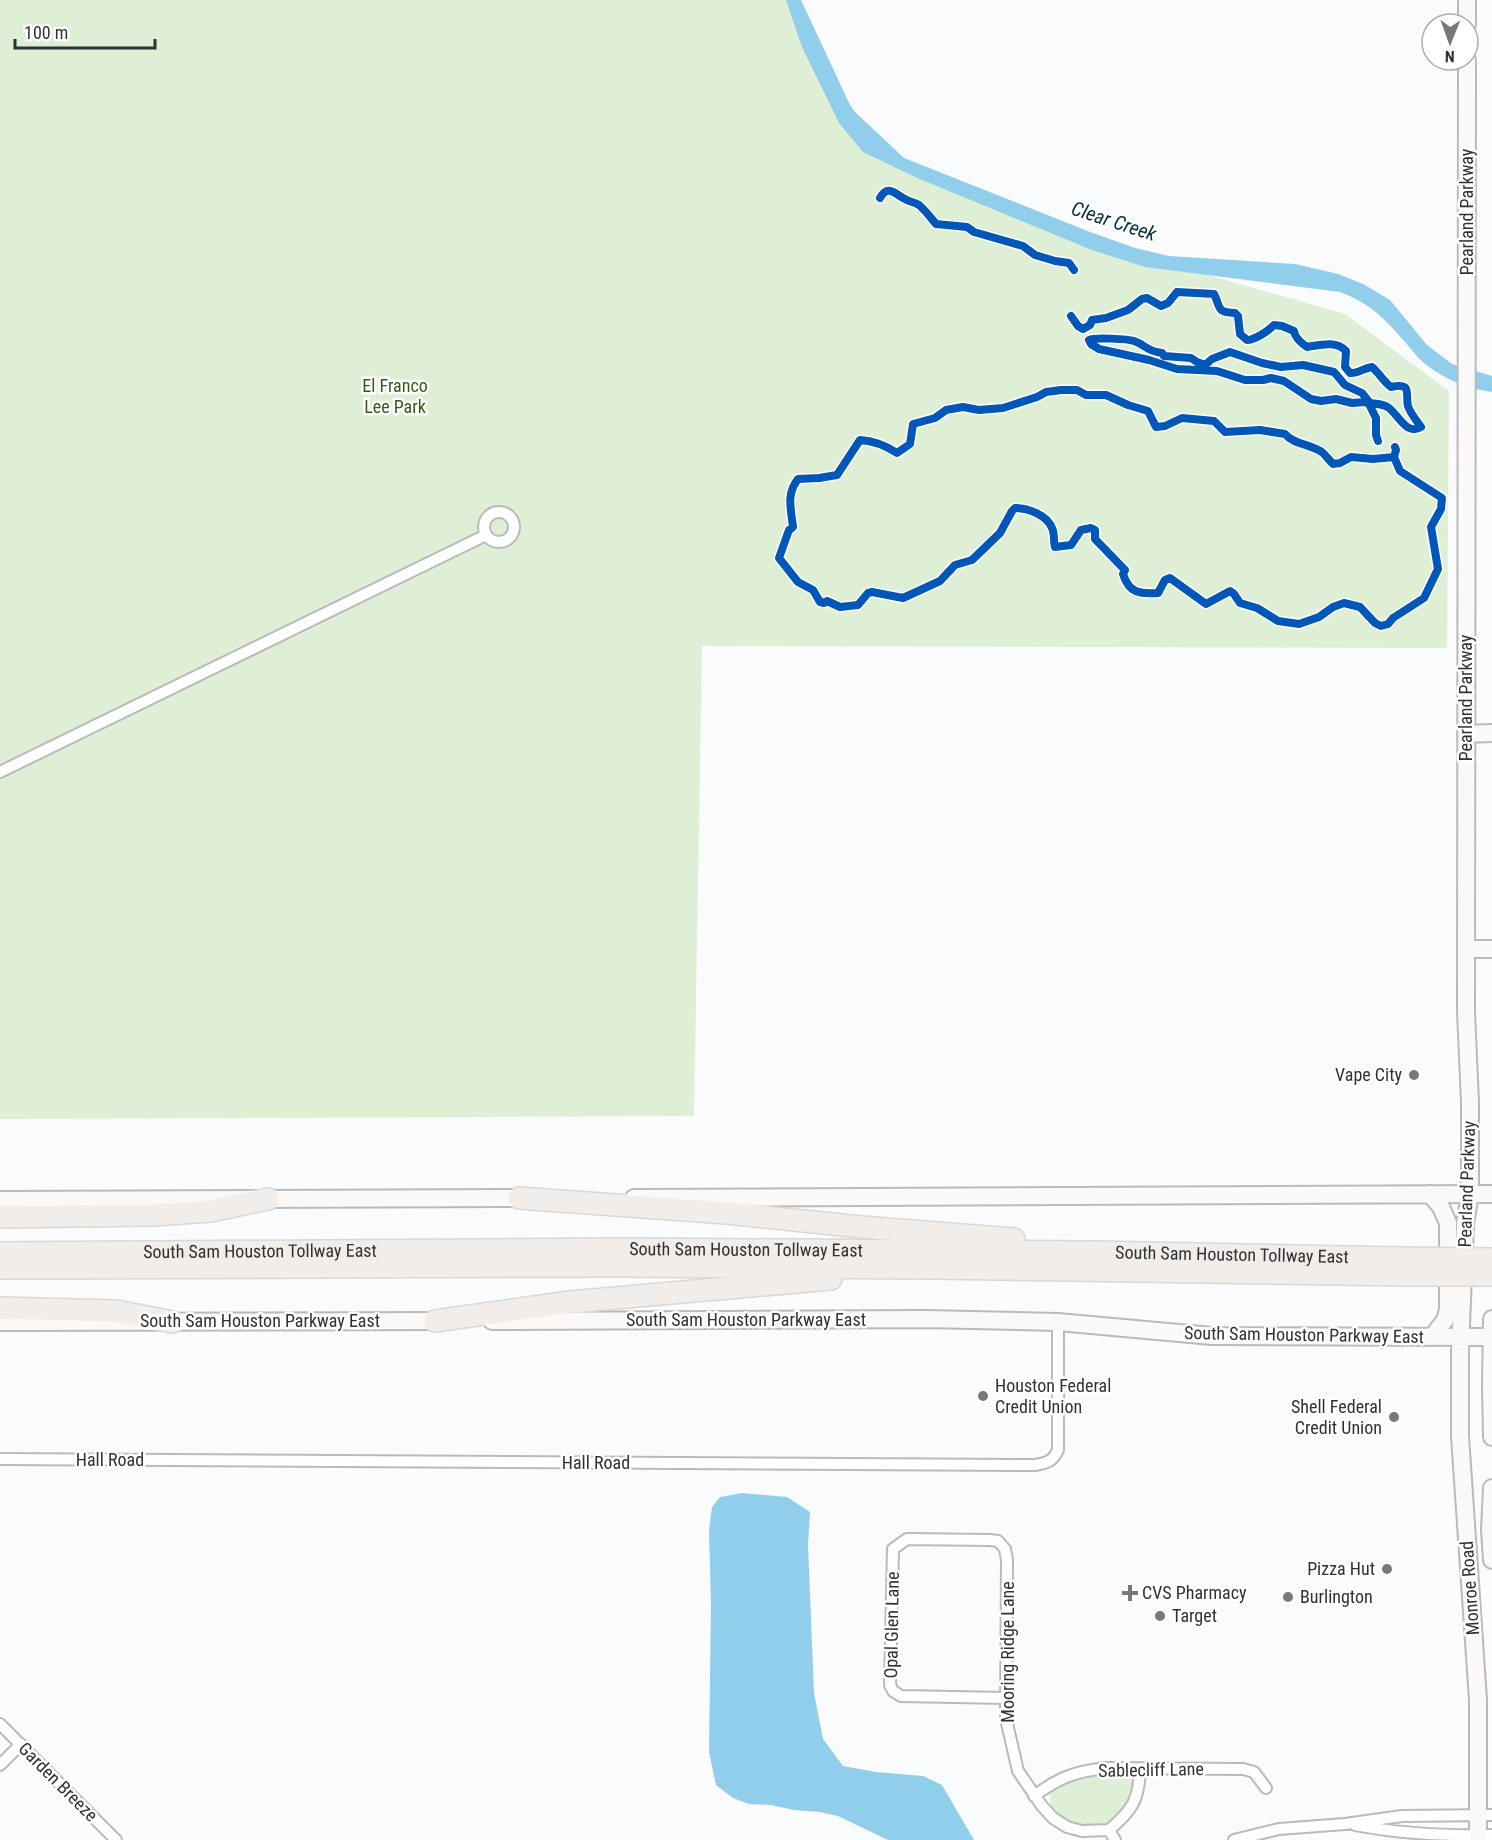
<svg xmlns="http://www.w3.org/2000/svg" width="1492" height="1840" font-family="'Roboto Condensed',sans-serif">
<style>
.green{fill:#deefd5}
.water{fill:#91ceeb}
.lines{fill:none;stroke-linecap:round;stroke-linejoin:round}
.street-casing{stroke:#b8babc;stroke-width:14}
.secondary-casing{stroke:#b8babc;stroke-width:20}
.highway-casing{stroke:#d7d8da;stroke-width:24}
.street{stroke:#fefeff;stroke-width:10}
.secondary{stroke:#fbf9f8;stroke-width:16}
.highway{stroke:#f2ede9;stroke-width:21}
.highway-bridge-casing{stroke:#d7d8da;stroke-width:24;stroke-linecap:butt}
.highway-bridge{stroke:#f2ede9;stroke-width:21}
.cycleway-casing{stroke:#fff;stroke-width:11}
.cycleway{stroke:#0057b8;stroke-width:8}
.poi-dot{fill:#76787b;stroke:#fff;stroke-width:2}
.labels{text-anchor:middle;stroke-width:5;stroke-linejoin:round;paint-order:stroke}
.street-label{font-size:18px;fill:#2f3135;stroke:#fff}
.park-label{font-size:18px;fill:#355a15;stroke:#fff}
.poi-label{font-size:18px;fill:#2f3135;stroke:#fff;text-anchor:start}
.water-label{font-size:20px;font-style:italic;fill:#062f40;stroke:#fff}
</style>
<rect width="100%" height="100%" fill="#f9fbfd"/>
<path class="green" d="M0,0H792L849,121L912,168L1138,255L1345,314L1449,391L1447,648L702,646L694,1116L0,1119Z
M1100,1775C1108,1774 1120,1772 1128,1776C1144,1784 1123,1812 1114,1819C1107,1824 1095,1826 1087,1826C1074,1825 1063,1818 1053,1811L1050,1802L1051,1793C1065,1781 1082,1778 1100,1775Z"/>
<path class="water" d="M786,0H801L850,105L855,112L904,158L1090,232L1135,248L1169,256L1295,264L1338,274L1363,284L1390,300L1427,345L1452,364L1492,376V392C1469,389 1446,380 1428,366C1419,360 1412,350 1405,342C1384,318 1371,304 1340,292L1145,267L1092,250L915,177L863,152L839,123L802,47Z
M742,1493L787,1497L810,1512L808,1545L814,1693L823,1739L843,1766L876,1772L923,1776L942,1785L974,1840H888L838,1816L820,1812L794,1810L771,1805L749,1804L733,1798L716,1785L709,1752L711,1604L709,1530L712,1507L720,1497Z"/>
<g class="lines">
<g class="street-casing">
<path id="street" d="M484 527a15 15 0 1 1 30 0a15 15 0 1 1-30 0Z
M0,772L486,535
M0,1459L1035,1465C1047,1463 1053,1461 1058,1450V1322
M1006,1698L901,1696L893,1691L890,1685L893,1549L907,1539L990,1540L998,1541L1005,1549L1007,1560L1006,1719L1018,1771L1042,1806L1053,1818L1067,1827L1082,1831L1109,1830C1133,1810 1139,1799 1140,1769
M0,1724L116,1840
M0,1765L21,1744
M1034,1796C1060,1777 1074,1772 1105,1768L1243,1769L1254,1772L1266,1788
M1355,1825C1401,1834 1444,1836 1492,1835
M1109,1830L1115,1840
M1234,1840L1279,1829L1345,1824L1402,1816L1492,1815"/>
</g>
<g class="secondary-casing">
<path id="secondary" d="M1467,0V24
M1467,60L1466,1012L1470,1102V1194L1465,1224L1460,1351V1436L1478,1700V1840
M1466,734L1492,733
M1466,949H1492
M1430,1194L1441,1207L1448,1223V1310L1445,1320L1432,1337
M634,1198L1492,1194
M0,1200L530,1198
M1492,1319L1491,1386L1492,1437
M492,1321L925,1319L1058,1322L1212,1336L1492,1337
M0,1322L448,1321
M1492,1488L1490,1530L1492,1560"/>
</g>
<g class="highway-casing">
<g id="highway">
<path d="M519,1198L726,1213L861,1227L1014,1239"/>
<path d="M0,1217L155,1215L211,1211L268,1199"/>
<path id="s1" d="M0,1253L627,1249L1094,1252L1400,1258"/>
<path d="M0,1268L620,1266L932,1268L1402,1275"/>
<path d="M0,1308L116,1311L173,1322"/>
<path d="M435,1321L570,1302L831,1279"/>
</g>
</g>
<use href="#street" class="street"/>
<use href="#secondary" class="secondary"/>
<use href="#highway" class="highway"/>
<g class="highway-bridge-casing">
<path id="highway-bridge" d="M1400,1258L1492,1259
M1402,1275H1492"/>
</g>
<use href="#highway-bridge" class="highway-bridge"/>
<g class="cycleway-casing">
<path id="cycleway" d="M880,198C888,184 895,194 905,199C909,202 915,202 919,205C925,210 931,218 936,224L967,227L974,232L1023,246L1035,255L1055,261L1069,263L1074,270
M1071,316L1078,326L1083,329L1090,325L1092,320L1106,318L1128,310L1142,299L1147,298L1161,306L1168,303L1177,292L1214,294C1221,307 1215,312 1235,313L1238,316L1240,334L1247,340C1255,340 1268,331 1274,325L1282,326L1294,331C1295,338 1301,343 1307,347C1320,345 1336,340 1346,351L1345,367L1350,373C1357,374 1364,368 1372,367C1379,373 1384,382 1391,387C1413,382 1405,394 1408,406C1410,413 1417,421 1421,427C1407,436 1399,416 1389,408C1384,404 1376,404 1370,403L1362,393L1345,385L1334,372L1303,365L1281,367L1262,363L1230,352L1212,359L1205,365L1197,362L1191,358L1164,356L1162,353C1146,351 1146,345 1134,341C1128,339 1095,337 1089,340L1091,344L1099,349L1149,360L1177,369L1217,371L1245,380H1263L1271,378L1284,381L1311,399L1321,401L1336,399L1352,403L1365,402L1369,404L1376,418V435L1378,441
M1394,457L1400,471L1442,498L1441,509L1431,527L1438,569L1424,598L1393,618L1388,624L1381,626L1375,623L1360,607L1344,603L1333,607L1319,617L1299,624L1278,621L1257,608L1240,603L1234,594L1230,591L1206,604L1170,578L1165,580L1158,593C1139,594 1129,593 1123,574L1125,570L1095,539V530L1091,528L1081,530L1071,545L1055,547C1053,540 1055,534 1052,528C1047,515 1028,508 1015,508L1012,511L1000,533L972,560L955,565L940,581L903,598L872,592L868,593L858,605L840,607L827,601L824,603L820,602L813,590L798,582L779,558L789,530L793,527C791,509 786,494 798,479L819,478L837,475L860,440C875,441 885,445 897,453L910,444L913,424L935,418L946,410L963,407L979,410L1003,408L1037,397L1046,392L1061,390H1077L1086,395H1106L1128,405L1148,411L1156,427L1165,426L1182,418L1214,421L1225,432L1260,430L1285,434C1294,445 1312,444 1323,453C1326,456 1330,461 1333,464L1340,463L1351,457L1373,459L1394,457L1396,450L1395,447"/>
</g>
<use href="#cycleway" class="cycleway"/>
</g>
<g class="poi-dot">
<circle cx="1414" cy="1075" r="6"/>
<circle cx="983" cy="1396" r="6"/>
<circle cx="1394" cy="1417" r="6"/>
<circle cx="1387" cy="1569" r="6"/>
<path d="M1127 1584h6v6h6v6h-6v6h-6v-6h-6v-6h6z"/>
<circle cx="1288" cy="1597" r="6"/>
<circle cx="1160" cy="1616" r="6"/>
</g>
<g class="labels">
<g class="street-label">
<text transform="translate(1467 212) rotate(-90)" y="6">Pearland Parkway</text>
<text transform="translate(1466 698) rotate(-90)" y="6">Pearland Parkway</text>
<text transform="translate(1467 1184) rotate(-88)" y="6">Pearland Parkway</text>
<text dy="6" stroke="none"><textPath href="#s1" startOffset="746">South Sam Houston Tollway East</textPath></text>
<text dy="6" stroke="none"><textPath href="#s1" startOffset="260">South Sam Houston Tollway East</textPath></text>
<text dy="6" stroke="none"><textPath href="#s1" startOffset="1232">South Sam Houston Tollway East</textPath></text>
<text x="746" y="1326">South Sam Houston Parkway East</text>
<text x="260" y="1327">South Sam Houston Parkway East</text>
<text transform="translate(1304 1335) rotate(1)" y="6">South Sam Houston Parkway East</text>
<text x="110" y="1466">Hall Road</text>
<text x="596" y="1469">Hall Road</text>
<text transform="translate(1470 1588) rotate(-94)" y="6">Monroe Road</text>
<text transform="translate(892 1625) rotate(-89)" y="6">Opal Glen Lane</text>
<text transform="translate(1008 1652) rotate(-90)" y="6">Mooring Ridge Lane</text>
<text transform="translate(1151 1770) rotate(-1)" y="6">Sablecliff Lane</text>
<text transform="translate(58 1782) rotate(45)" y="6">Garden Breeze</text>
</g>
<g class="park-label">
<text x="395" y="392">El Franco<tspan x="395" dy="21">Lee Park</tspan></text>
</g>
<g class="poi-label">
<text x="1402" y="1081" text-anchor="end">Vape City</text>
<text x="995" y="1392">Houston Federal<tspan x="995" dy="21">Credit Union</tspan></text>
<text x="1382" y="1413" text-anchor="end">Shell Federal<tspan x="1382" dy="21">Credit Union</tspan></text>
<text x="1375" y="1575" text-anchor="end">Pizza Hut</text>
<text x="1142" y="1599">CVS Pharmacy</text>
<text x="1300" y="1603">Burlington</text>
<text x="1172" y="1622">Target</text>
</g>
<g class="water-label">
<text transform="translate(1114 221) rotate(18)" y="7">Clear Creek</text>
</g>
</g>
<g transform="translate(1450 42) rotate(181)"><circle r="28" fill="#ffffff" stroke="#acadae" stroke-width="1.5"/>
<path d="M0-4.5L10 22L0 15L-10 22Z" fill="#76787b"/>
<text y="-9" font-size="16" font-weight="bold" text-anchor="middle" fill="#2f3135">N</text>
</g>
<path d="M15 39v9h140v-9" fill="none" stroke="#2f3135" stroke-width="3"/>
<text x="24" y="39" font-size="18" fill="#2f3135" stroke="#ffffff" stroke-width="4.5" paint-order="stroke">100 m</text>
</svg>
